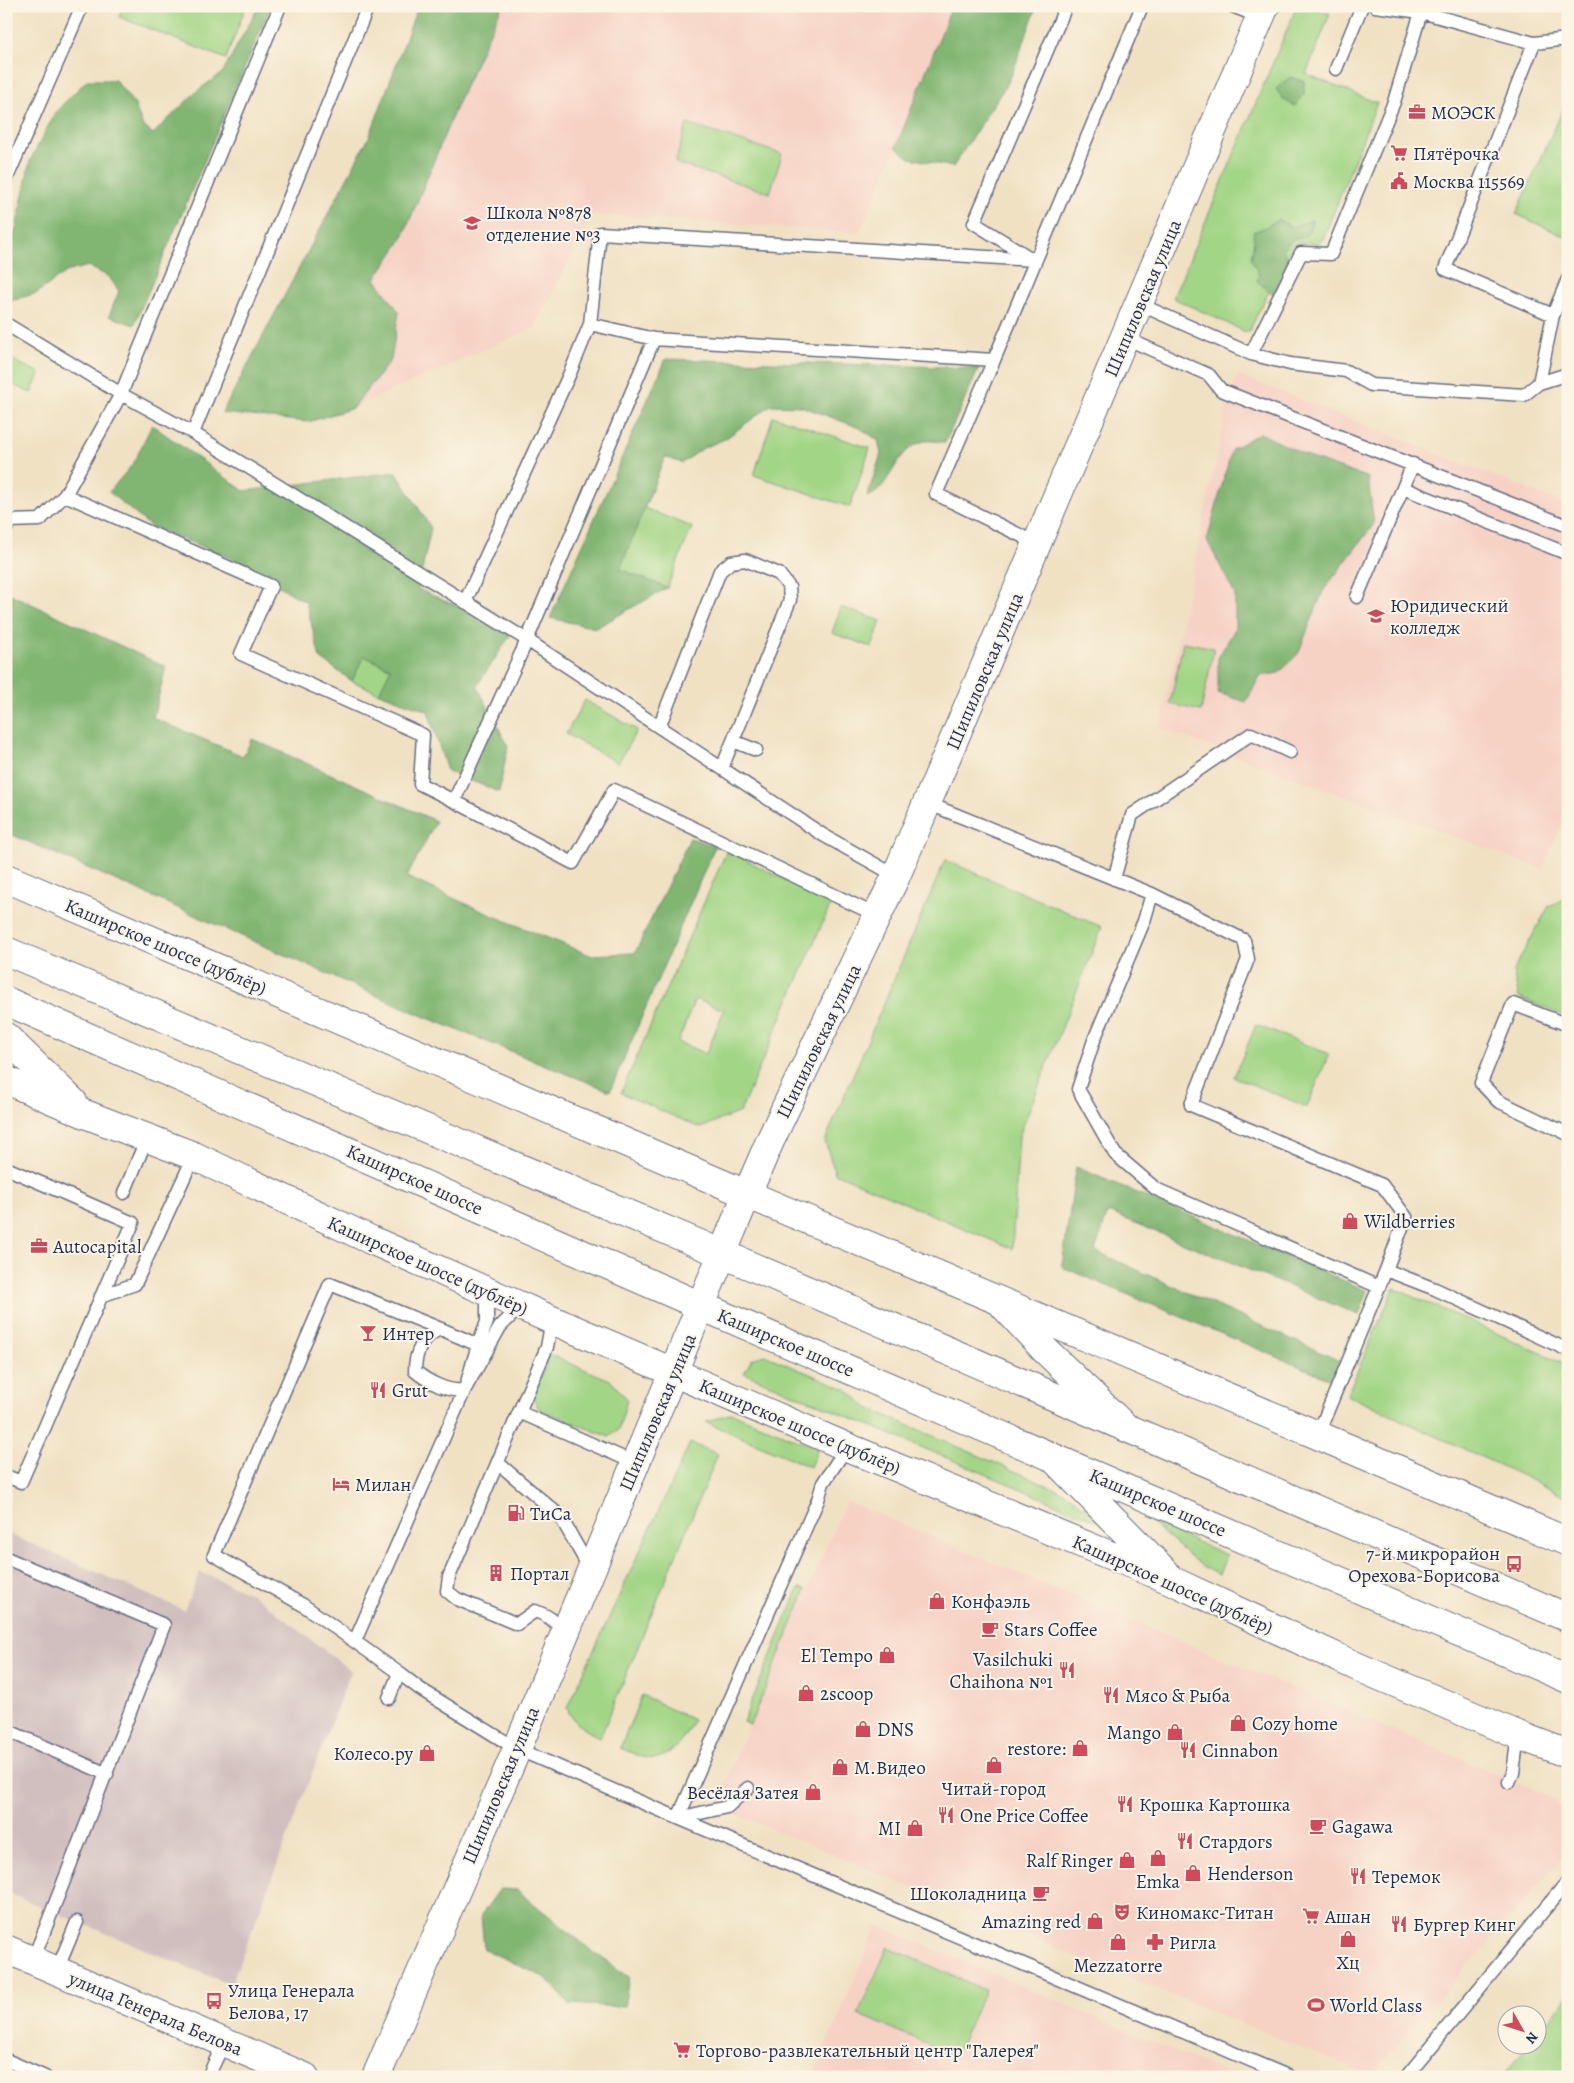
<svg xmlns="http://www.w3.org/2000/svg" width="1574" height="2083" font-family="Alegreya,serif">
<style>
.built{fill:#f6d2c5}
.industrial{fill:#d1bfbf}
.green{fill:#a2d585;stroke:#5e8272;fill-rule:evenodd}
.forest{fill:#81b672;stroke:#4e7268}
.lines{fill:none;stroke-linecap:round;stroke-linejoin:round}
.lane-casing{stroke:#666d81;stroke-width:15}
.secondary-casing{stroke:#666d81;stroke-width:30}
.primary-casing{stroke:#666d81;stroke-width:30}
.lane{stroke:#fff;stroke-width:12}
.secondary{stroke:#fff;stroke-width:28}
.primary{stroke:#fff;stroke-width:28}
.labels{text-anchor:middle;stroke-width:4;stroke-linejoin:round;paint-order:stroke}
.poi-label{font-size:19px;fill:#1b2f5e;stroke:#fcf5e5;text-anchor:start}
.street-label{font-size:19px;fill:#1b2f5e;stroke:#fcf5e5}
</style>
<rect width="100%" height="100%" fill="#fcf5e5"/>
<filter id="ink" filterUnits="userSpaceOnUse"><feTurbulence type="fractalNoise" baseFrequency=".02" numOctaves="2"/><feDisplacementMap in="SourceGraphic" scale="10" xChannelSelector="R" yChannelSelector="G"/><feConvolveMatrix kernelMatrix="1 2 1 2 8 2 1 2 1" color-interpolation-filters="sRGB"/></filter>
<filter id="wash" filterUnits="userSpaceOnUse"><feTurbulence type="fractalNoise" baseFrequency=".0096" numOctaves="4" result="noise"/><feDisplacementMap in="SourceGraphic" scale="20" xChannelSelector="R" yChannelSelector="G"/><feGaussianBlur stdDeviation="1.12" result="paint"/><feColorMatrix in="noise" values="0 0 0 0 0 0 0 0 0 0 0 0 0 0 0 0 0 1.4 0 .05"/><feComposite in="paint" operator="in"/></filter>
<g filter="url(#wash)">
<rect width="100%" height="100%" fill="#f0e1c3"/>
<path class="built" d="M451,6H957L859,233L592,214L536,327L353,408L308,422Z
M1238,375L1568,505V811L1542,869L1160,728L1227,408Z
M846,1501L1552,1797L1568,1817V1852L1371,2076L1027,1936L715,1805Z
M877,1925L1236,2077H813Z"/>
<path class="industrial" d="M6,1533L184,1610L200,1572L254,1595L351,1671L231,1985L6,1892Z"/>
<path class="green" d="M123,6H246L226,59L119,17Z
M1297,6H1307L1330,14L1306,74L1377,103L1323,239L1318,244L1298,242L1292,246L1248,333L1173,298Z
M1566,103L1568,104V238L1516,214Z
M687,124L782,154L770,193L675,163Z
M6,357L40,373L31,393L6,382Z
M773,416L870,448L850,507L754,475Z
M644,508L692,527L667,588L620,569Z
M841,607L881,621L872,647L832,633Z
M1183,642L1214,648L1201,711L1170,704Z
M364,656L391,669L379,693L352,681Z
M585,700L637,730L618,763L566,734Z
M727,850L831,904L740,1112L700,1128L621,1093ZM695,999L724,1010L706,1054L678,1042Z
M945,860L1102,927L1019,1136L1012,1249L835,1173L825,1141Z
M1568,897V1017L1519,998L1513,971L1549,906Z
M1256,1025L1329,1054L1307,1107L1234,1077Z
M1394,1288L1568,1365V1497L1347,1395Z
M550,1355L610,1380L627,1399L619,1429L609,1437L539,1409L532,1397Z
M764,1355L846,1389L868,1408L1070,1495L1107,1525L744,1373L752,1359Z
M732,1413L818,1449L810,1467L706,1422Z
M690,1443L718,1454L600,1738C586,1730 573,1724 567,1708Z
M1150,1522L1227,1555L1219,1574L1203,1567Z
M799,1588L806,1590L750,1725L743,1722Z
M642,1695L693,1720C685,1737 669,1763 646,1758C638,1756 628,1751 620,1748Z
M888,1947L985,1990L955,2056L858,2014Z
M1568,1996V2077H1502L1527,2046H1536L1537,2034Z"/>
<path class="forest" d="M259,6H271L134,325L109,316L119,291L109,277L88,266L66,272L37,293L11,301L6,298V255L16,229L30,161L56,111L87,80H115L135,105L142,125L153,134L197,91L222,73Z
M418,6H502L458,102L402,239L375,279L399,312L391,360L353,408L308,422L222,413L370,135Z
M952,6H1037L1010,79L953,167L910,158L896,147Z
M1290,77L1304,81V95L1295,106L1284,100L1276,89Z
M1278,219L1292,227L1312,220C1310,234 1307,238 1293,239L1283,250L1289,260L1282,278L1273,294L1257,281L1259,275L1251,259L1254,241L1253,232L1264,228Z
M666,359L979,368L945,443C939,442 931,440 925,441C893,449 893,488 867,497L881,454L878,440L860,428L801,406L771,405L725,439L705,447L682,463L665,457L620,569L667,588L596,628L550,618Z
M152,425L244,491L396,472L431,528L418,589L513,631L477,686L508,746L499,792L447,771L428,711L379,693L391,668L364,656L352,681L320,658L306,602L235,560L150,526L109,492L133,464Z
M1260,433L1311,458L1368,478L1374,524L1323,591L1298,654L1279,673L1260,676L1246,702L1218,693V658L1235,629V595L1207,540L1232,449Z
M6,592L166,667L153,718L243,756L252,739L436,821L407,877L484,912L590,955L635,953L690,838L715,846L610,1091L425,1017L6,832Z
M1076,1167L1368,1291L1359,1315L1108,1212L1095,1251L1340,1361L1332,1380L1062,1267Z
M500,1889L517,1890L592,1951L629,1977L624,2007L569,2004L546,1978L484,1949L481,1915Z"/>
</g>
<g filter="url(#ink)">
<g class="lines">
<g class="lane-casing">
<path id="lane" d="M1232,6L1260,17
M1375,6L1421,12L1534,43L1445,269L1553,315
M1534,43L1568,39
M1336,69L1362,6
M6,180L82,6
M1032,259L974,223L1066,6
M1139,304L1251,354L1290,364L1346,371L1371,385L1524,395L1539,383L1568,374
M6,324L121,394L193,433L527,640L454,801L573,863L614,790L878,916
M590,324L600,233L1034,260
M1125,338L1209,375L1221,390L1568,526
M1251,354L1301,253L1331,254L1394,102L1421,12
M994,360L1142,6
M1539,383L1553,315L1568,279
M193,433L368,6
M1403,488L1568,554
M65,495L271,586L241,654L423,735L420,784L454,801
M6,529L9,521L40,520L65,495L121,394L280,6
M1357,597L1413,464
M465,602L570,373L590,324L654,339
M659,727L720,571L731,562L745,560L779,574L789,587L790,600L722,768
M733,741L756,750
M927,803L1152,894L1244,940L1248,959L1191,1105L1382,1185L1406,1217L1386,1270L1318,1434
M896,876L823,835L527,640L654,339L994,360L936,494L1038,544
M1114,879L1132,815L1251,734L1290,752
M1152,894L1144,921L1094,1040L1078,1089L1115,1154L1156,1189L1379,1287
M1568,1025L1513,1004L1481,1083L1498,1101L1568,1134
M6,1168L133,1223L21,1482L6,1476
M124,1193L147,1138
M1386,1270L1435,1289L1568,1350
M101,1296L135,1284L194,1156
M478,1345L441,1329C423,1335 415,1352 415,1371C427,1381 450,1394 465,1389L500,1327L521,1306
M519,1412L547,1347L552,1320
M847,1447L823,1483L818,1500L678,1818L1290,2077
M498,1463L560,1516L590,1569
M6,1558L164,1625L33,1960
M564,1634C556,1621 549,1616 535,1611L517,1624L457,1599L447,1591L449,1577L519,1412L635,1463
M355,1641L465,1389L478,1345L487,1322V1292
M399,1673L303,1605L214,1555L330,1284L441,1329
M389,1698L399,1673L420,1689L517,1749L678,1818L727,1807L748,1788
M6,1730L107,1774
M1509,1782L1513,1773L1518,1735
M57,1970L77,1922
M6,2060L45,2077
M208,2077L224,2042
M1406,2077L1568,1881"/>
</g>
<g class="secondary-casing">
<path id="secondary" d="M6,878C252,982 498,1088 744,1193C1018,1309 1294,1424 1568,1542
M6,1037L73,1102
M6,1080L85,1114L194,1156L371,1240L552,1320L847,1447L1175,1582L1358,1667L1518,1735L1568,1754
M1004,1306L1044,1349L1124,1426
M1053,1458L1166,1573
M6,1949L305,2077
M376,2077L517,1749L747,1194L770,1141L896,876L1265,6"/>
</g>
<g class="primary-casing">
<path id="primary" d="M6,951L723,1254L1568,1618
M6,1001L701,1306L1568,1679"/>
</g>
<use href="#lane" class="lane"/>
<use href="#secondary" class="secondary"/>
<use href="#primary" class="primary"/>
</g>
</g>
<defs>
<g id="office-bare" transform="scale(1.35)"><path d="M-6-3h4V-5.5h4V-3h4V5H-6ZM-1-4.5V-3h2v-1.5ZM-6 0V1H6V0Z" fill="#d1495b" stroke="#fcf5e5" stroke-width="2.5" paint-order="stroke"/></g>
<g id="supermarket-bare" transform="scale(1.35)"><path d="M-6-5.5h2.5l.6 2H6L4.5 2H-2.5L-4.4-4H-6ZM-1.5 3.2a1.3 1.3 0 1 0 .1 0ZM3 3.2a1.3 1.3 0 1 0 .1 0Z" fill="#d1495b" stroke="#fcf5e5" stroke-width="2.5" paint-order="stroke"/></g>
<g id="civic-bare" transform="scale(1.35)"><path d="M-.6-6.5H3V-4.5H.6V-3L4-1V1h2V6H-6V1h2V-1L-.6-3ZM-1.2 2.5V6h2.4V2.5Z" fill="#d1495b" stroke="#fcf5e5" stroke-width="2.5" paint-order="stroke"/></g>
<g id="school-bare" transform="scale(1.35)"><path d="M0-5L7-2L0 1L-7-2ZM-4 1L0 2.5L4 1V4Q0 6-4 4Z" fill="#d1495b" stroke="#fcf5e5" stroke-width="2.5" paint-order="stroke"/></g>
<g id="university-bare" transform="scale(1.35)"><path d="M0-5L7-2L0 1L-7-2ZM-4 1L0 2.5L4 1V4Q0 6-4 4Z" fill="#d1495b" stroke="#fcf5e5" stroke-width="2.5" paint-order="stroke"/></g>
<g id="shop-bare" transform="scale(1.35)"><path d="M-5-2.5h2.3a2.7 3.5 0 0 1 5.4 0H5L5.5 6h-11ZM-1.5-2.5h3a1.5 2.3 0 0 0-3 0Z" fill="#d1495b" stroke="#fcf5e5" stroke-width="2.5" paint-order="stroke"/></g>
<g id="bar-bare" transform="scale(1.35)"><path d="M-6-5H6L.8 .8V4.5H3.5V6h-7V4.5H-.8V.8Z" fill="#d1495b" stroke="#fcf5e5" stroke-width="2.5" paint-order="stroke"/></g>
<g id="restaurant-bare" transform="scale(1.35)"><path d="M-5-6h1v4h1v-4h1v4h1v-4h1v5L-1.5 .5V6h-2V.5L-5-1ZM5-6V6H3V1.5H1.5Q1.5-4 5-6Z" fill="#d1495b" stroke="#fcf5e5" stroke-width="2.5" paint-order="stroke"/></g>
<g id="hotel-bare" transform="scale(1.35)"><path d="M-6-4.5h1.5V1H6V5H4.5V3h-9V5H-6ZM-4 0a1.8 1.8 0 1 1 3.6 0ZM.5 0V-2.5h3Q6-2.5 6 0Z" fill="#d1495b" stroke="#fcf5e5" stroke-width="2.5" paint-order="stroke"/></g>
<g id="fuel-bare" transform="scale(1.35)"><path d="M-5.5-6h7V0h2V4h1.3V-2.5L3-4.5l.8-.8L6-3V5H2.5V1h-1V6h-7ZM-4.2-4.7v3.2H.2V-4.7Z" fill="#d1495b" stroke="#fcf5e5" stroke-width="2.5" paint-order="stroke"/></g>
<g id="bus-bare" transform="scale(1.35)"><path d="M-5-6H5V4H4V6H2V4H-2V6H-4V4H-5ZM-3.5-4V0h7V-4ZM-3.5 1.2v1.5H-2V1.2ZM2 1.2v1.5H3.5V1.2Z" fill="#d1495b" stroke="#fcf5e5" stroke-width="2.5" paint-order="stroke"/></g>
<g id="building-bare" transform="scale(1.35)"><path d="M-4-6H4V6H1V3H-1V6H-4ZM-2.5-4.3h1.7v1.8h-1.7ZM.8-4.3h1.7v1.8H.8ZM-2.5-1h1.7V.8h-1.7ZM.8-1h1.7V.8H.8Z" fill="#d1495b" stroke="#fcf5e5" stroke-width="2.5" paint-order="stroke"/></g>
<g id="cafe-bare" transform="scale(1.35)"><path d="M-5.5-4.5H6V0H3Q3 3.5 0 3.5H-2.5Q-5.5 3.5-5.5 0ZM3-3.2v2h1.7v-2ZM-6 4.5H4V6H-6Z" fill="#d1495b" stroke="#fcf5e5" stroke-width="2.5" paint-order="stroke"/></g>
<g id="theatre-bare" transform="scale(1.35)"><path d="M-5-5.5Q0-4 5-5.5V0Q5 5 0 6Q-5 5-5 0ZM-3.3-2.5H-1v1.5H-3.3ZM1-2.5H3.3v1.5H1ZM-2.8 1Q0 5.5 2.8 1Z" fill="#d1495b" stroke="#fcf5e5" stroke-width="2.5" paint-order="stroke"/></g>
<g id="pharmacy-bare" transform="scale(1.35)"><path d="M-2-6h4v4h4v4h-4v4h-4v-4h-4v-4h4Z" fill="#d1495b" stroke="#fcf5e5" stroke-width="2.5" paint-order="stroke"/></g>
<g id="stadium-bare" transform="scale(1.35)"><path d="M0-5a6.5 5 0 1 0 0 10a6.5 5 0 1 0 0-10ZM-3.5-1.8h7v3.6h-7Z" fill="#d1495b" stroke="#fcf5e5" stroke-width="2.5" paint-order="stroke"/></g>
</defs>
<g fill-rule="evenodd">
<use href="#office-bare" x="1417" y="112"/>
<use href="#supermarket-bare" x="1399" y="153"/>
<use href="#civic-bare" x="1399" y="181"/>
<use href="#school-bare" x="472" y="223"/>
<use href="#university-bare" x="1376" y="616"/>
<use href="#shop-bare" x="1350" y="1221"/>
<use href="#office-bare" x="39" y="1246"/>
<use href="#bar-bare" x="368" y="1333"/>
<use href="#restaurant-bare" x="378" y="1390"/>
<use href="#hotel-bare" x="341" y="1484"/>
<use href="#fuel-bare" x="516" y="1513"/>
<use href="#bus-bare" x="1514" y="1564"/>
<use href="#building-bare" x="496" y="1573"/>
<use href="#shop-bare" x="937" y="1601"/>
<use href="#cafe-bare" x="990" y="1629"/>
<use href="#shop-bare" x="887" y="1655"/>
<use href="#restaurant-bare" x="1067" y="1670"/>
<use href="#shop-bare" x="806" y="1693"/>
<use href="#restaurant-bare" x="1111" y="1695"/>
<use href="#shop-bare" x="1238" y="1723"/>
<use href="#shop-bare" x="863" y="1729"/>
<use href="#shop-bare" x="1175" y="1732"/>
<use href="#shop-bare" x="1080" y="1748"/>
<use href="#restaurant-bare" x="1188" y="1750"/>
<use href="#shop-bare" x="427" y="1753"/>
<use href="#shop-bare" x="994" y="1765"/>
<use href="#shop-bare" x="840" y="1767"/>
<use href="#shop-bare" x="813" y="1792"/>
<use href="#restaurant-bare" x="1125" y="1804"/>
<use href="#restaurant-bare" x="946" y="1815"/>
<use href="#cafe-bare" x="1318" y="1826"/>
<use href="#shop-bare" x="915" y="1828"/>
<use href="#restaurant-bare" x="1185" y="1841"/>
<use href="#shop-bare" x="1158" y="1858"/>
<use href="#shop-bare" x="1127" y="1860"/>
<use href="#shop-bare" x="1193" y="1873"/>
<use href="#restaurant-bare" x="1358" y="1876"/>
<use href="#cafe-bare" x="1041" y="1893"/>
<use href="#theatre-bare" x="1122" y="1912"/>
<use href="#supermarket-bare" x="1311" y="1916"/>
<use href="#shop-bare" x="1095" y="1921"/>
<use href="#restaurant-bare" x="1399" y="1924"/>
<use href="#shop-bare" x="1348" y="1939"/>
<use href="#shop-bare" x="1118" y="1942"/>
<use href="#pharmacy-bare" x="1155" y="1942"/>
<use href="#bus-bare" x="214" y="2001"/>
<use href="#stadium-bare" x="1316" y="2005"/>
<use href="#supermarket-bare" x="682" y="2050"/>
</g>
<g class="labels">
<g class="poi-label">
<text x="1431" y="119">МОЭСК</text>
<text x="1413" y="160">Пятёрочка</text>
<text x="1413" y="188">Москва 115569</text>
<text x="486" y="219">Школа №878<tspan x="486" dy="22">отделение №3</tspan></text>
<text x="1390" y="612">Юридический<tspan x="1390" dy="22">колледж</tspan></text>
<text x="1364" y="1228">Wildberries</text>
<text x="53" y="1253">Autocapital</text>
<text x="382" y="1340">Интер</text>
<text x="392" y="1397">Grut</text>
<text x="355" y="1491">Милан</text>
<text x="530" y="1520">ТиСа</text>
<text x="1500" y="1560" text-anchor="end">7-й микрорайон<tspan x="1500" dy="22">Орехова-Борисова</tspan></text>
<text x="510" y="1580">Портал</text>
<text x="951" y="1608">Конфаэль</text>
<text x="1004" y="1636">Stars Coffee</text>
<text x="873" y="1662" text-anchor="end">El Tempo</text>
<text x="1053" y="1666" text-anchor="end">Vasilchuki<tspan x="1053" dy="22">Chaihona №1</tspan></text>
<text x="820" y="1700">2scoop</text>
<text x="1125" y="1702">Мясо &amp; Рыба</text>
<text x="1252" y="1730">Cozy home</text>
<text x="877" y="1736">DNS</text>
<text x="1161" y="1739" text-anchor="end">Mango</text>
<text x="1066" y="1755" text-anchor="end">restore:</text>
<text x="1202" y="1757">Cinnabon</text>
<text x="413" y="1760" text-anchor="end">Колесо.ру</text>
<text x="854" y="1774">М.Видео</text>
<text x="994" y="1795" text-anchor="middle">Читай-город</text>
<text x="799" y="1799" text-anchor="end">Весёлая Затея</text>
<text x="1139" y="1811">Крошка Картошка</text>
<text x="960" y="1822">One Price Coffee</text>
<text x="1332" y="1833">Gagawa</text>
<text x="901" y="1835" text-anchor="end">MI</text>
<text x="1199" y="1848">Стардогs</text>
<text x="1113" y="1867" text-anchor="end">Ralf Ringer</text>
<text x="1207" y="1880">Henderson</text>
<text x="1372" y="1883">Теремок</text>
<text x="1158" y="1888" text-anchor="middle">Emka</text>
<text x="1027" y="1900" text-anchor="end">Шоколадница</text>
<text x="1136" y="1919">Киномакс-Титан</text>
<text x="1325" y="1923">Ашан</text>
<text x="1081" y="1928" text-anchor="end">Amazing red</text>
<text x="1413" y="1931">Бургер Кинг</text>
<text x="1169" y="1949">Ригла</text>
<text x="1348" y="1969" text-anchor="middle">Хц</text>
<text x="1118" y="1972" text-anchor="middle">Mezzatorre</text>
<text x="228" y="1997">Улица Генерала<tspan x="228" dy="22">Белова, 17</tspan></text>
<text x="1330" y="2012">World Class</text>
<text x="696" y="2057">Торгово-развлекательный центр "Галерея"</text>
</g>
<g class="street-label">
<text transform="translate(1142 298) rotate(-67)" y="7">Шипиловская улица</text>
<text transform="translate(984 671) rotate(-67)" y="7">Шипиловская улица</text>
<text transform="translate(166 946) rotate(23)" y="7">Каширское шоссе (дублёр)</text>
<text transform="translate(818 1041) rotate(-64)" y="7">Шипиловская улица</text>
<text transform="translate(415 1179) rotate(24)" y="7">Каширское шоссе</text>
<text transform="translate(428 1265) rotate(24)" y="7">Каширское шоссе (дублёр)</text>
<text transform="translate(786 1342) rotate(23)" y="7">Каширское шоссе</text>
<text transform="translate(657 1412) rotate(-67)" y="7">Шипиловская улица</text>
<text transform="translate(800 1426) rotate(23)" y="7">Каширское шоссе (дублёр)</text>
<text transform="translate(1158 1502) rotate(23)" y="7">Каширское шоссе</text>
<text transform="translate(1173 1584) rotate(24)" y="7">Каширское шоссе (дублёр)</text>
<text transform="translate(500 1785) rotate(-67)" y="7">Шипиловская улица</text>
<text transform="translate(156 2013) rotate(23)" y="7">улица Генерала Белова</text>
</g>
</g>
<rect width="1574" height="2083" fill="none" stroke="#fcf5e5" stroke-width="25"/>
<g transform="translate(1522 2030) rotate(129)"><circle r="24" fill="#fcf5e5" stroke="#a2a6af"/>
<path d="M0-4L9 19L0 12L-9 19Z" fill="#d1495b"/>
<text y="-8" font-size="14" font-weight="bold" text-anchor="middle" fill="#1b2f5e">N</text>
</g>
</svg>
